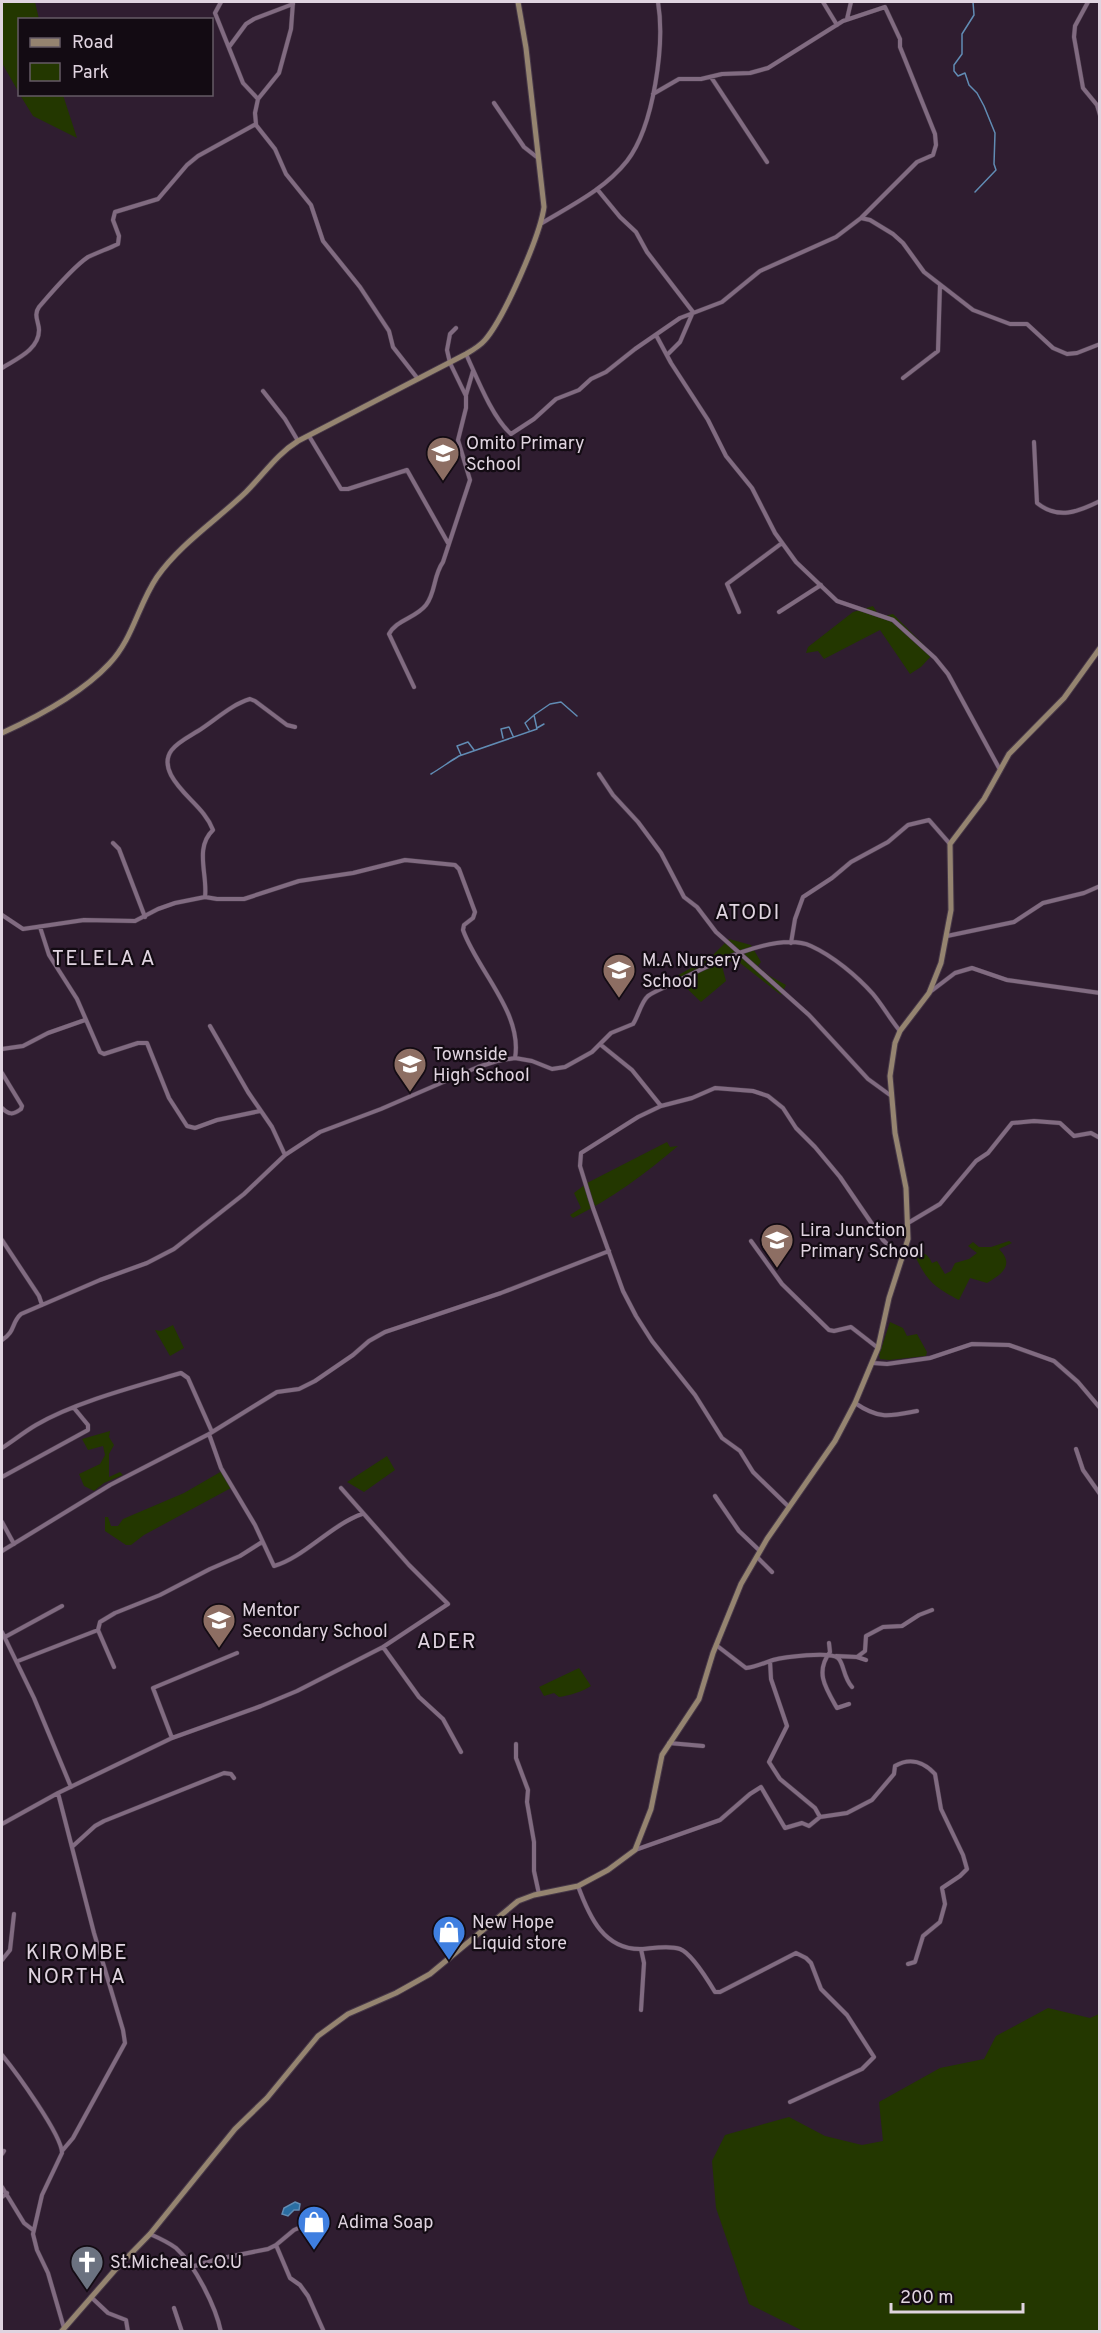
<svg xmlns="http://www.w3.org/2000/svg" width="1101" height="2333" font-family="Overpass,sans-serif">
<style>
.green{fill:#233700}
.water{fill:#2a6da1;stroke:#618cb4;stroke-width:1.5}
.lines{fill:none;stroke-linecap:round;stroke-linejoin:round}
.stream{stroke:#618cb4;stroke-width:1.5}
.street-casing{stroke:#473848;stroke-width:5}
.secondary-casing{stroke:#473848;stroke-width:7}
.street{stroke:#816b81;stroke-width:4}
.secondary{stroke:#958470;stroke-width:5}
.labels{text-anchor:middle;stroke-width:4.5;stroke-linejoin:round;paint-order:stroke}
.poi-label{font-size:18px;fill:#e0d4e0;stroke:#130b13;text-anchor:start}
.quarter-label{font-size:21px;letter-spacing:1.5px;fill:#e0d4e0;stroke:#130b13}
</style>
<rect width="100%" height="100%" fill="#2f1d30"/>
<path class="green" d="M2,2H35L39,19L20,20L19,93L2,63Z
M20,95H63L77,138L33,116Z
M873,606L880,617L893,614L933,654L921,667L910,674L880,630L824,659L818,651L806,653L808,647L853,612Z
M729,939L751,945L761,962L758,966L768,975L786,985L781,995L735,959L722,966L726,981L701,1002L677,979L665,985L664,983L711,957Z
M667,1142L670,1147L678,1146C645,1174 613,1198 573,1218L570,1215L581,1208L574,1193L587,1183Z
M1009,1241L1012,1243L999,1249C1015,1265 1002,1274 987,1283L970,1278L959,1300C934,1287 927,1281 915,1256L917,1253C925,1252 929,1256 932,1263L937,1261L945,1274L951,1271L955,1263L969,1259L977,1253L968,1246L973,1242L979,1247H991Z
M890,1322L903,1328L907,1336L917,1334L927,1352L926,1356L889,1360L880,1359L879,1355Z
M173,1325L184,1348L170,1356L155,1330L161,1331Z
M110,1431L109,1437L114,1445L109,1454V1477L120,1472L123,1475L104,1483L94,1491L84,1486L79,1474L100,1464L105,1455L103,1446L88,1450L82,1439Z
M387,1456L395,1470L364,1492L347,1482Z
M222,1471L231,1488L144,1535L131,1545H126L105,1531V1517H108L111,1526H118L123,1519L184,1493Z
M579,1668L591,1686C584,1691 568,1696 559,1697L554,1693L544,1696L539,1687Z
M1048,2008L1090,2018L1099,2014V2331H803L749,2304L716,2208L712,2161L725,2135L789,2117L825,2136L862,2145L883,2141L879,2102L940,2068L984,2059L996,2036Z"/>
<path class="water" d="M295,2202L300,2204L299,2210H294L288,2216L282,2214L284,2208Z"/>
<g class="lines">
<path class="stream" d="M973,2L974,15L962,34V54L954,65V71L958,76L965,73L969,85L977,93L984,106L995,133L994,164L996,170L975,192
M537,728L544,724
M529,730L525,723L533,716
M503,738L501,729L509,727L513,736
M461,755L457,746L468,742L474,750
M431,774C441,768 449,762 459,756L537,729L534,715L550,704L561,702L577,716"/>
<g class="street-casing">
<path id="street" d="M823,2L837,25
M1088,2L1075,26L1074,37L1083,88L1097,105L1100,115
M847,19L851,2
M229,47L246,24L254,19L293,4
M711,77L767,162
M258,99L279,73L291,29L293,2
M494,103L524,147L538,158
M256,125L275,149L286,174L311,205L323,241L360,287L389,331L393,347L418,379
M597,189L620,217L636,232L647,252L693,312L680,342L667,355
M861,218L870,220L893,234L903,243L924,272L973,310L1010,324H1027L1053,348L1067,354L1077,353L1100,344
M542,223C572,205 605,189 627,161C654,126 665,44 658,2
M656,335L671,363L708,420L726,456L752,488L775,533L796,562L837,601L893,620L935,658L948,674L999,768
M466,354C477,378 492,417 511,434L534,419L556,399L579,390L591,379L606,372L635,349L680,318L722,302L760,271L836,237L861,218L917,162L933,155L936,145L935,134L900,47V39L885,7L843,21L768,68L750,73L722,74L701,79H679L653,94
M2,368C16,359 39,350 39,330C39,322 33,315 39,307C51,293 73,267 88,257C98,252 108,249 118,244L119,236L113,220L115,212L158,199L187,165L198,156L256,124L255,113L258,99L243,83L215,13L221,2
M903,378L938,351L940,285
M263,391L285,419L298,441
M466,395L473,371
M309,436L341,489H348L407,470L448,543
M1034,442L1037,503C1058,520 1078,512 1100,501
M739,612L727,584L782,543
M779,612L821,585
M414,687L389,634C396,620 416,618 426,605C436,592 433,576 443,562L470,480L458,440L466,408V396L450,363L447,350L450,334L456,328
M599,774L613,795L638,822L661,853L684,897L697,907L716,932L809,1015L868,1079L890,1095
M113,843L119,849L145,917
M205,897C208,875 194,848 213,830C205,808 182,796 171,775C159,751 180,742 198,731C214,721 232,704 250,699L255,701L287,725L295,727
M2,915L23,929L84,920L135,921L158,909L175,903L205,897L217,899H244L299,881L353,873L405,860L455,865L459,869L475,912L473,918L464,925L463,930C477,970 523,1013 515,1058
M40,927L49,955L77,999L100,1052L104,1054L138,1043H147L169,1098L187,1126L195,1128L217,1120L260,1111
M947,936L1014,922L1043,903L1084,893L1100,886
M791,943L795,919L803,897L832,878L851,862L888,842L908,825L929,820L950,844
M930,992L955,973L972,968L1007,980L1100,993
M210,1026L248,1092L272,1127L285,1155
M601,1045L632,1070L661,1106
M2,1049L23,1046L48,1033L85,1020
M2,1073L22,1106L21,1109C13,1115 9,1115 2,1108
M908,1223L940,1204L976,1161L988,1153L1012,1123L1034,1121L1060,1123L1074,1136L1091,1133L1100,1138
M2,1240L39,1296L42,1305
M751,1241L782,1284L829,1330L834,1331L851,1327L878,1348
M2,1340C16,1331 11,1323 21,1314L100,1280L147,1263L174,1249L244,1194L285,1155L320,1132L381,1109L478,1067L497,1061L515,1058L532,1061L552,1069L565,1067L592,1052L611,1033L633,1024C638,1017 641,1002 648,996C655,991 664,988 672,984C705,967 775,930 811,946C833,956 857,976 873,994C883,1006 890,1019 900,1031
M873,1363L887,1364L930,1358L972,1344L1009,1345L1054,1361L1078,1382L1100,1408
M855,1403C880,1420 890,1416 917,1411
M209,1434L221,1468L255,1525L274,1566C303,1558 331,1525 362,1514
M2,1448C13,1441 24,1432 36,1425C75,1402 137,1386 181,1373L188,1378L212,1432
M1076,1449L1083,1470L1100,1494
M2,1477L88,1430V1425L74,1408
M715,1496L739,1531L760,1551
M789,1507L753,1472L740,1451L722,1438L695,1395L652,1341L636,1316L623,1291L593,1208L580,1166L581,1153L638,1117L661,1106L692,1098L715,1088L753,1091L768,1096L783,1108L796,1128L815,1147L840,1177L883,1240L902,1259
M2,1522L14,1544
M2,1551L110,1485L209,1434L277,1392L299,1389L315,1381L353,1355L369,1341L385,1332L501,1293L609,1251
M757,1557L772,1572
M2,1632L34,1698L71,1787
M5,1637L62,1606
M829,1643L830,1652C815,1672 825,1687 837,1708L849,1704
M716,1645L746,1668C755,1667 764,1663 773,1660C784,1657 830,1651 838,1658C844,1663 843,1677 852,1687
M383,1647L419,1697L443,1719L461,1752
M836,1656L857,1657L866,1660
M857,1657L865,1651L866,1636L883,1627L902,1626L919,1615L932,1610
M18,1661L98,1630
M770,1661L771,1679L787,1726L769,1762L780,1779L815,1808L820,1817
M114,1667L98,1630L100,1622L115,1613L160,1595L210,1569L240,1556L262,1542
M172,1738L153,1688L237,1653
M669,1743L703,1746
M516,1744V1758L528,1790L527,1802L534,1842V1871L539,1894
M58,1793L94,1933L123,2030L125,2043L73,2138L62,2151
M2,1824L58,1793L172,1738L261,1706L297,1691L383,1647L448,1604L409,1565L341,1488
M73,1846L95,1826L104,1821L224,1773L231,1774L234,1778
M635,1850L720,1820L750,1794L761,1787L785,1828L802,1823L809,1826L820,1817L847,1813L872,1800L894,1774L895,1766C910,1757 924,1762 935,1774L941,1809L963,1855L967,1869L960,1876L942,1888L945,1904L940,1922L923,1936L915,1962L908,1964
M578,1886C589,1916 604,1951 643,1949C654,1948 669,1945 680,1949C691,1953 709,1982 715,1992H720L796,1953L806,1958L811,1963L821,1989L847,2015L874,2057L862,2069L790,2102
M641,1949L644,1963L641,2010
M2,1960L10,1950L14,1914
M2,2055C15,2071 62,2135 62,2153L42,2195L33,2234L37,2250L48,2273L64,2328
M2,2154L4,2151
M2,2187L24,2223L33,2230
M2,2197L7,2193
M150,2234C159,2238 168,2242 176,2248C195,2265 216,2307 221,2332
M276,2245L290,2278L300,2285L308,2296L324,2332
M191,2267L218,2259L268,2249L276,2245L294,2230L317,2220
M91,2297L108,2313L126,2320L128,2332
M174,2308L182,2332"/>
</g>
<g class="secondary-casing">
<path id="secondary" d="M2,733C37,717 82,693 109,664C133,639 138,605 157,577C180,544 217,520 246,492C264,474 277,454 298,441L466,354C473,350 480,346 485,340C504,318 540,236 544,207L526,48L518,2
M61,2332L115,2270L150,2234L235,2129L267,2098L318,2036L348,2014L396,1993L430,1974L518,1901L534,1895L578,1886L608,1870L635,1850L651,1809L662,1755L699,1699L713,1653L741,1584L767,1539L835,1441L855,1403L878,1348L889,1298L908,1239L906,1188L895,1133L890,1076L895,1043L900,1031L929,993L941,963L951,910L950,844L984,799L1009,754L1064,698L1100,648"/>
</g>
<use href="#street" class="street"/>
<use href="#secondary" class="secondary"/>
</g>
<defs>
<g id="school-pin" transform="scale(1.725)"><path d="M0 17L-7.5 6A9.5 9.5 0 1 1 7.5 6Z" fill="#8d6e63" stroke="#130b13"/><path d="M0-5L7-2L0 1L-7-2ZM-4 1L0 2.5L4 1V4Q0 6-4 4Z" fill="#fff"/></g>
<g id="shop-pin" transform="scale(1.725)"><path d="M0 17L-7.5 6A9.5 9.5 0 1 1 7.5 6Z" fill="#3f7fe0" stroke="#130b13"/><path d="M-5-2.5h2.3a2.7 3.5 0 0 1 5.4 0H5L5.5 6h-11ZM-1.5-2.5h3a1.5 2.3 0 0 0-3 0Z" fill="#fff"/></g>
<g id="church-pin" transform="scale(1.725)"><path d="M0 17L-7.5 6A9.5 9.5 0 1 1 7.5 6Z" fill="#6b7280" stroke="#130b13"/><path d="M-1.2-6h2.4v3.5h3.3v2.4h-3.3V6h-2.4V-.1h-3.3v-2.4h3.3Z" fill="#fff"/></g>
</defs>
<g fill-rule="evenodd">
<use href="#school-pin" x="443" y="453"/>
<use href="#school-pin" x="619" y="970"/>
<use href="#school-pin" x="410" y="1064"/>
<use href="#school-pin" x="777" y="1240"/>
<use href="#school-pin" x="219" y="1620"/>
<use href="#shop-pin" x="449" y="1932"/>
<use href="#shop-pin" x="314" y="2222"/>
<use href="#church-pin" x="87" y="2262"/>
</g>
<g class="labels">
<g class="poi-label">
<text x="466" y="449">Omito Primary<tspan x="466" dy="21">School</tspan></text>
<text x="642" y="966">M.A Nursery<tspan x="642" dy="21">School</tspan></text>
<text x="433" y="1060">Townside<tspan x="433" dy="21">High School</tspan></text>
<text x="800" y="1236">Lira Junction<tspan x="800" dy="21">Primary School</tspan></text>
<text x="242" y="1616">Mentor<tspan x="242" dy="21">Secondary School</tspan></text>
<text x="472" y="1928">New Hope<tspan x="472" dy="21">Liquid store</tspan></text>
<text x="337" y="2228">Adima Soap</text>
<text x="110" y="2268">St.Micheal C.O.U</text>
</g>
<g class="quarter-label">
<text x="748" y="919">ATODI</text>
<text x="104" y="965">TELELA A</text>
<text x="447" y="1648">ADER</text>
<text x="77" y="1959">KIROMBE<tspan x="77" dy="24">NORTH A</tspan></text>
</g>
</g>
<rect width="1101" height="2333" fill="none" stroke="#e0d4e0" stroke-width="6"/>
<rect x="18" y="18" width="195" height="78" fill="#130b13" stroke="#655b65" stroke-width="1.5"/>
<rect x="30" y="38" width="30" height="9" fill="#958470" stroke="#655b65" stroke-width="1.5"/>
<text x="72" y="48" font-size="18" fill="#e0d4e0">Road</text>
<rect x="30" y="63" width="30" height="18" fill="#233700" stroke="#655b65" stroke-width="1.5"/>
<text x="72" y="78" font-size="18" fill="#e0d4e0">Park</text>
<path d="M891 2303v9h132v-9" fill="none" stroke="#e0d4e0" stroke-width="3"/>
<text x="900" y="2303" font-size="18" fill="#e0d4e0" stroke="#130b13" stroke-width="4.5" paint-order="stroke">200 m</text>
</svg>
